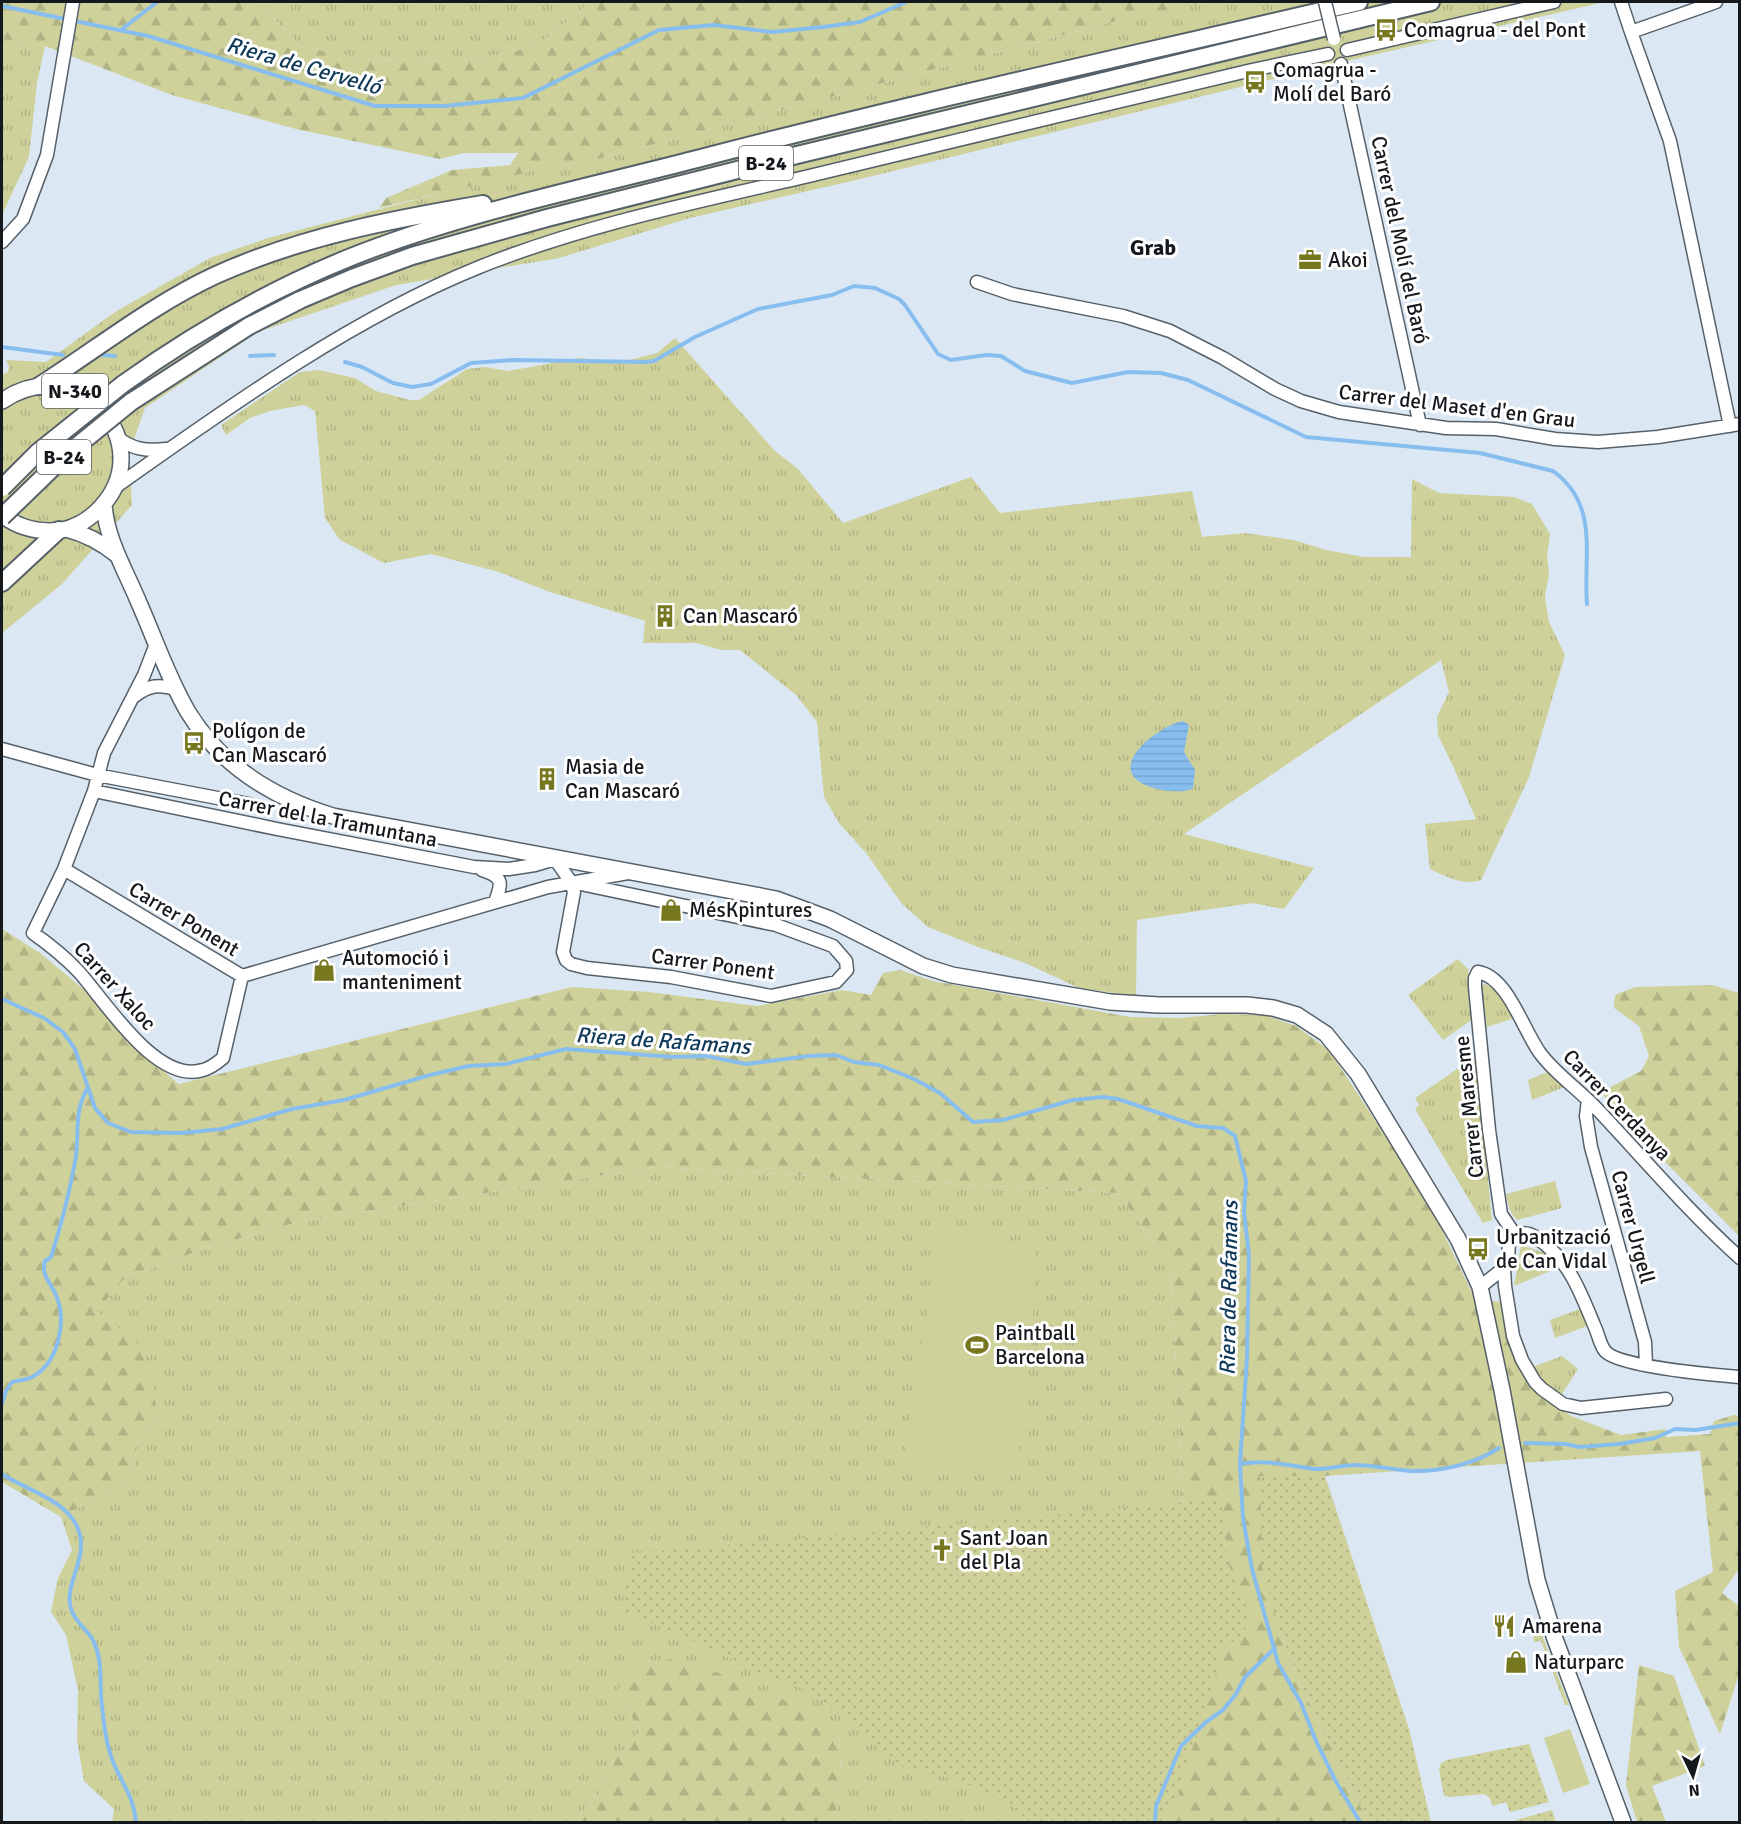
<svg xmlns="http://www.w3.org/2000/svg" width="1741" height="1824" font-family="Signika,sans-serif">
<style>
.grass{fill:url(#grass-tufts)}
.forest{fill:url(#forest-firs)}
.park{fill:url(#park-dots)}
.pitch{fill:#ced19a}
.water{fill:url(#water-rules)}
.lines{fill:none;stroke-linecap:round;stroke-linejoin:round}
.stream{stroke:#88beef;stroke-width:4}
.minor-casing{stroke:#556069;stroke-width:15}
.major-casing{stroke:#556069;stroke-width:18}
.highway-casing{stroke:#556069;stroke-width:20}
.minor{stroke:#fff;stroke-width:12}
.major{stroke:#fff;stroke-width:15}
.highway{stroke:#fff;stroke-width:16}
.minor-bridge-casing{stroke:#556069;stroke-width:15;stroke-linecap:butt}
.highway-bridge-casing{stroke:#556069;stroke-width:20;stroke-linecap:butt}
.minor-bridge{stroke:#fff;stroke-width:12}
.highway-bridge{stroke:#fff;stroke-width:16}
.labels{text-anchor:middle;stroke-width:6;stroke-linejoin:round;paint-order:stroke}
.shield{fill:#fff;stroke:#5b5e61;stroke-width:1.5}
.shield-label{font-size:20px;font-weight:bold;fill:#15191d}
.poi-label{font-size:21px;fill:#15191d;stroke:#fff;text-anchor:start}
.street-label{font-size:21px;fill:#15191d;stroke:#fff}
.water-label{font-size:22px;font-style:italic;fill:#103a5a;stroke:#fff}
.neighbourhood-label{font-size:22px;font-weight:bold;fill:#15191d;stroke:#fff}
</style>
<defs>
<pattern id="grass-tufts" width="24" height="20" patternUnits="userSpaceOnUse" patternTransform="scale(1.5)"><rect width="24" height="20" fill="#ced19a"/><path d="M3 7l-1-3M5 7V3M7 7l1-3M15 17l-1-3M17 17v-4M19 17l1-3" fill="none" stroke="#b0b384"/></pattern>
<pattern id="forest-firs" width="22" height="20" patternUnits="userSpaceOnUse" patternTransform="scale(1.5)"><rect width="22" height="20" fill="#ced19a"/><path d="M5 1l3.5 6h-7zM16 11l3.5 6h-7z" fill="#b0b384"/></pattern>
<pattern id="park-dots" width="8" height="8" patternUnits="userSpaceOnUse" patternTransform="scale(1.5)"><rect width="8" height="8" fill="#ced19a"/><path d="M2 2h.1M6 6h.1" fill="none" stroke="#b0b384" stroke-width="1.8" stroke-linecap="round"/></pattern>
<pattern id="water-rules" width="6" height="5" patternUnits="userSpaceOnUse" patternTransform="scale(1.5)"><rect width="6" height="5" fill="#88beef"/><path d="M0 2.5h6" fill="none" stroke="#74a3cc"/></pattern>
</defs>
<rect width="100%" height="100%" fill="#dbe8f3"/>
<path class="grass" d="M260,2H591L542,41L519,50L497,55L455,61L361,59L300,46L263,7Z
M1196,2H1605L1364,57L852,181L690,218L559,258L396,285L258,332L145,408L129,453L132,505L62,584L2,633V375L8,372L9,366L6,360L46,362L115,312L210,258L268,238L457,189L549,167L587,162L1123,19Z
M2,39L45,46L37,83L29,157L2,215Z
M675,338L775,451L797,468L843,523L971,477L1000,513L1192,491L1202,537L1245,533L1294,540L1326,550L1364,557H1411L1412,479L1439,493L1514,497L1532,504L1550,534L1547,557L1549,573L1545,597L1549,622L1565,655L1529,777L1481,880C1463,886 1447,877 1430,869L1425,824L1476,819L1453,766L1438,735L1437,717L1449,692L1441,660L1184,834L1314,868L1284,909L1252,903L1137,920L1136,996L1079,988L1025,963L978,947L928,927L902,904L866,853L839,823L824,797L817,722L796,695L740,650H721L696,643H643L645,621L547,591L499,572L431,554L384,563L340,540L325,518L315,411L304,405L270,411L250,418L226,435L221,425L300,372L319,370L355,378L376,391L410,400H419L467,369L485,367L508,371L580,358L622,362L657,353Z
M1458,959L1468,969L1473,1019L1443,1040L1408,995Z
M1484,984C1500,989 1506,1004 1515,1018L1487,1027L1481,990Z
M1476,1056L1492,1220L1483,1223L1415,1109L1419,1105L1415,1098Z
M1550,1071L1567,1086L1532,1100L1528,1080Z
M657,1167L1118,1193L1170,1265L1181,1451L1185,1589L1087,1822H821L834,1815L841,1777L839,1736L618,1692L640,1732L614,1760L599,1794L574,1822H112L114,1809L84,1781L77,1740L78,1690L66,1635L51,1612L58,1578L72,1550L61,1517L132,1479L138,1441L158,1418L135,1340L96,1311L127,1275L146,1271L208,1247L302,1221Z
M1555,1181L1562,1208L1517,1220C1509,1212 1508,1204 1506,1194Z
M1521,1245L1548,1254L1560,1267L1514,1286Z
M1580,1309L1587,1326L1555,1338L1550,1320Z
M1562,1356L1578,1369L1560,1397L1552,1392L1530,1368Z
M1537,1629L1542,1635L1569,1705H1565L1541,1641L1534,1642L1533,1630Z"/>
<path class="forest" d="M2,2H260L263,7L300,46L361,59L455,61L497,55L519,50L542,41L591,2H1203L1123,19L587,162L549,167L379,208L386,198L452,170L510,165L518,153H464L440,159L296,129L172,95L45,46L2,39Z
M2,929L40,953L99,1002L128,1042L179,1084L572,987L649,992L757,1006L842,990L871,995L883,973L900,970L933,981L1130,1017L1181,1018L1222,1014L1265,1015L1296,1026L1329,1050L1428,1201L1474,1297L1483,1300L1501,1302L1511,1348L1522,1372L1539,1394L1571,1416L1621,1435L1666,1429V1437L1710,1434L1714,1421L1734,1415L1739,1416V1569L1722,1593L1739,1606V1674L1720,1734L1679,1647L1675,1591L1713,1572L1700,1451L1325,1476H1260L1280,1633L1304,1692L1363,1811L1375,1822H1116L1185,1589L1181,1451L1170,1265L1118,1193L657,1167L302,1221L208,1247L146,1271L127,1275L97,1311L135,1340L151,1374L158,1418L138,1441L132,1479L61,1517L2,1482Z
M1712,985L1739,993V1236L1619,1116L1601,1092L1641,1071L1649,1056L1639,1026L1614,1008L1615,995L1635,987Z
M681,1658L782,1699L839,1736L841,1777L834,1815L821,1822H574L599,1794L614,1760L640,1732L618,1692L626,1666Z
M1639,1665L1674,1676L1705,1766L1652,1786L1666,1822H1637L1626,1785Z"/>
<path class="park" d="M1260,1476H1325L1409,1729L1431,1822H1375L1363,1811L1304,1692L1280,1633L1262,1567Z
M1221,1499L1228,1563L1252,1620L1241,1635L1220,1652L1214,1683L1195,1742L1186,1763L1177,1803L1167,1812L1162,1822H1027L1021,1813L1009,1804L956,1779L903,1767L829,1705L803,1689L747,1667L710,1648L621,1610L633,1553L890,1531Z
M1529,1744L1549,1802L1510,1812L1506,1802L1493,1806L1489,1797L1484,1794L1452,1797L1444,1796L1439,1770L1441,1763L1447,1760Z
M1552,1810L1556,1822H1509Z"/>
<path class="pitch" d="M947,1228L1035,1247L1033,1322L1029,1367L1018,1441L1022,1471L903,1464L939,1237Z
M1570,1729L1590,1784L1563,1793L1544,1738Z"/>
<path class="water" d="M1183,721L1189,725L1184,752L1195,770L1193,788C1181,796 1139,789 1132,774C1122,753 1165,724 1183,721Z"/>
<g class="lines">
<path class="stream" d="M2,6L148,36L375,106H444L523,98L659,30L714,25L772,32L823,27L860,22L906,2
M121,30L157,2
M2,347L63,355
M103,355L115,356
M250,356L274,355
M345,362L362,367L393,383L412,387L431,384L471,363L513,360L647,362L654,361L695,337L758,309L832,295L854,286L875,288L899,299L905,305L938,354L951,360L986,355L1001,356L1025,371L1072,383L1128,372L1161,373L1188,380L1306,437L1480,453L1553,471C1600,505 1583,555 1587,604
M2,999L44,1018L63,1032L75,1049L95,1108L108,1123L131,1132L182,1133L222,1129L292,1109L344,1100L430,1075L469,1066L506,1064L566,1049L673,1057L706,1056L746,1064L809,1056L836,1055L854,1062L879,1065L914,1079L940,1093L973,1122L1003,1120L1073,1100L1103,1097L1118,1099L1197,1126L1223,1128L1235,1136L1246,1181L1244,1212L1249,1255L1247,1358L1240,1464L1243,1518L1252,1569L1278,1663L1301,1703L1316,1741L1335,1780L1360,1822
M2,1404L6,1391L12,1382C19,1380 28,1380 34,1376C59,1361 67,1320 56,1295C50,1282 41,1275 45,1261L51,1257C61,1226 69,1194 75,1162C80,1136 73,1113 87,1089
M1525,1443L1565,1444L1580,1447L1619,1444L1655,1438L1675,1429L1696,1430L1740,1423
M1240,1464C1265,1459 1290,1466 1314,1469C1328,1470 1341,1465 1355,1465C1374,1465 1392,1470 1411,1471C1440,1472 1475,1464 1499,1448
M2,1474C26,1490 67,1500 78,1529C90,1556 63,1585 71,1609C75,1623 88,1629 94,1642C102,1660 100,1677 101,1696C103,1716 105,1740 112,1759C121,1783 134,1796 136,1822
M1155,1822L1156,1806L1181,1746L1206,1722L1223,1710L1236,1694L1245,1677L1275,1648"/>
<g class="minor-casing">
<path id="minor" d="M1621,2L1631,32L1716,2
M1631,32L1670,141L1730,426
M1347,50L1554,2
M1341,64L1420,425
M2,242L23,219L47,155L73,2
M977,282L1012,294L1123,316L1170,331L1223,358L1275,389L1301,401L1339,412L1446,428L1496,429L1555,439L1598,442L1658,437L1740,424
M117,437C133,450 147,451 166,449
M114,488C226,409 349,320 477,268C583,225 697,202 809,176C957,140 1104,105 1252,70L1328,54
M156,644L144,675L104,753L94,791L64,869L33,933C50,945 65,957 79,972C105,1001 157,1085 203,1070C211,1068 217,1063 223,1058L242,976
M135,696C148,685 160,684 176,689
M2,749L97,775L249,804
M94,791L277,829L474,867L509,869L535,865L555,859L571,882L574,892L563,952L566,960L571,964L587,968L671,977L771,996L836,982L847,970L846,961L833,946L776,925L571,882
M64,869L242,976L548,887L628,873
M482,870C504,877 502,883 495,902
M1588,1100L1586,1116L1591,1147L1645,1342L1646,1365
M1515,1235L1501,1214L1489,1130L1475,987V978L1478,972C1508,977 1523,1030 1540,1053C1556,1075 1580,1090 1598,1110C1645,1160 1689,1212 1740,1258
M1480,1287L1504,1268
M1666,1399L1581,1408L1563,1404L1542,1389L1535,1382L1522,1360L1513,1336L1505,1286L1504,1268L1508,1262L1509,1240C1518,1232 1527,1231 1537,1238C1569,1260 1580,1291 1594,1325C1598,1333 1600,1345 1605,1351C1618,1367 1716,1375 1740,1377"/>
</g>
<g class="major-casing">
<path id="major" d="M2,401C77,349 160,443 101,507C91,518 77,527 62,530C40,533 19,528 2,515
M104,504C106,539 126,571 139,603C155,639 168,678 188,712C221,766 274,798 333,816L776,899L830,919L923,966L952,975L1110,1002L1159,1005H1247L1273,1008L1297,1015L1326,1034L1358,1074L1458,1239L1480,1287L1502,1390L1537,1580L1555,1639L1623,1822
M66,529C86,534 101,542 117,555"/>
</g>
<g class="highway-casing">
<path id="highway" d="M123,384C194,333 269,290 351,257C462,213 581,189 697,159C916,102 1138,54 1359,2
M39,386C97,349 153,304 216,275C300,237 393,219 483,204
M131,402L249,326L300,300L352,278L412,256L547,218L797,155L1431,2
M2,583L59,530"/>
</g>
<use href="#minor" class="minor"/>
<use href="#major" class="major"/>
<use href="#highway" class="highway"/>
<g class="minor-bridge-casing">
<path id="minor-bridge" d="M1325,2L1334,39"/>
</g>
<g class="highway-bridge-casing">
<path id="highway-bridge" d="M2,488L38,452L123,384
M2,517L66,455L131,402"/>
</g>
<use href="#minor-bridge" class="minor-bridge"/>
<use href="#highway-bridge" class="highway-bridge"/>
</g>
<defs>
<g id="bus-bare" transform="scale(1.8)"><path d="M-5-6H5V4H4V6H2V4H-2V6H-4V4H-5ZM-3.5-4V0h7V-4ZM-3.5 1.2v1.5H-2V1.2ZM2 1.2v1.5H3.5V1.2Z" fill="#76771e" stroke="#fff" stroke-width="2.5" paint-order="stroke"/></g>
<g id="office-bare" transform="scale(1.8)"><path d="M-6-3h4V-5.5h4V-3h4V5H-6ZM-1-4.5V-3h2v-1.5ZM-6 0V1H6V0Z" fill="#76771e" stroke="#fff" stroke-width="2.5" paint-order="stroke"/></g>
<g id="building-bare" transform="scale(1.8)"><path d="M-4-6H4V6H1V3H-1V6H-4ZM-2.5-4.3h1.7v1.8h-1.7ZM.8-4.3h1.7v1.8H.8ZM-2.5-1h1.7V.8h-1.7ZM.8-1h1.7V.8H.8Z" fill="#76771e" stroke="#fff" stroke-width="2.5" paint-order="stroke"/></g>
<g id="shop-bare" transform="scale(1.8)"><path d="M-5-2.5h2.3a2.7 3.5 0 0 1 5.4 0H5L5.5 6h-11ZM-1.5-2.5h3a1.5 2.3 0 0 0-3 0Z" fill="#76771e" stroke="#fff" stroke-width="2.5" paint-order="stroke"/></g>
<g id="stadium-bare" transform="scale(1.8)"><path d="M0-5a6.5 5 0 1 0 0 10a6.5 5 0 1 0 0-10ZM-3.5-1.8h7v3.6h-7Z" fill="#76771e" stroke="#fff" stroke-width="2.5" paint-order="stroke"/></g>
<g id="church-bare" transform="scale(1.8)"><path d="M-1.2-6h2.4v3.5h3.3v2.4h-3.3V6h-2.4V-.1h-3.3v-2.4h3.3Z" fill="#76771e" stroke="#fff" stroke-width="2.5" paint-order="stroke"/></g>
<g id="restaurant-bare" transform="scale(1.8)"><path d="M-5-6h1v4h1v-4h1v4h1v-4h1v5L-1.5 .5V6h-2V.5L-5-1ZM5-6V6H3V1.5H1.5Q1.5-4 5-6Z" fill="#76771e" stroke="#fff" stroke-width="2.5" paint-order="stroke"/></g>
</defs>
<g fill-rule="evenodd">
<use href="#bus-bare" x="1386" y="30"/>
<use href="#bus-bare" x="1255" y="82"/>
<use href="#office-bare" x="1310" y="260"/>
<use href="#building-bare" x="665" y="616"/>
<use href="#bus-bare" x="194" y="743"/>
<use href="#building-bare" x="547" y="779"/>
<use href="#shop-bare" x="671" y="910"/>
<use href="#shop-bare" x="324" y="970"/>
<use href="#bus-bare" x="1478" y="1249"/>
<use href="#stadium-bare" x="977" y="1345"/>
<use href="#church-bare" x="942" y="1550"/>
<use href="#restaurant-bare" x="1504" y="1626"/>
<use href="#shop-bare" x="1516" y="1662"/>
</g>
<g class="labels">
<g class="shield">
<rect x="739" y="146" width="54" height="34" rx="4.5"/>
<rect x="42" y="374" width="66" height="34" rx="4.5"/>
<rect x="37" y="440" width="54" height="34" rx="4.5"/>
</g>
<g class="shield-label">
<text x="766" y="170">B-24</text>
<text x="75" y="398">N-340</text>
<text x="64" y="464">B-24</text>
</g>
<g class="poi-label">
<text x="1404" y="37">Comagrua - del Pont</text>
<text x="1273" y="77">Comagrua -<tspan x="1273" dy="24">Molí del Baró</tspan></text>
<text x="1328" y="267">Akoi</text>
<text x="683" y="623">Can Mascaró</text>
<text x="212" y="738">Polígon de<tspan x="212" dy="24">Can Mascaró</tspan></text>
<text x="565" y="774">Masia de<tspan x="565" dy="24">Can Mascaró</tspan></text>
<text x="689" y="917">MésKpintures</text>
<text x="342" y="965">Automoció i<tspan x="342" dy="24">manteniment</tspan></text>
<text x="1496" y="1244">Urbanització<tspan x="1496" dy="24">de Can Vidal</tspan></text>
<text x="995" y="1340">Paintball<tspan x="995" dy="24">Barcelona</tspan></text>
<text x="960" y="1545">Sant Joan<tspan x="960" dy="24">del Pla</tspan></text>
<text x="1522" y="1633">Amarena</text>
<text x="1534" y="1669">Naturparc</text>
</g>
<g class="street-label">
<text transform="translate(1400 240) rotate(78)" y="7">Carrer del Molí del Baró</text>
<text transform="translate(1457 406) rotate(7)" y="7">Carrer del Maset d'en Grau</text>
<text transform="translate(328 819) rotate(11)" y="7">Carrer del la Tramuntana</text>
<text transform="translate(184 919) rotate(31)" y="7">Carrer Ponent</text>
<text transform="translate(713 964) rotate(8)" y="7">Carrer Ponent</text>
<text transform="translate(115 986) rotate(48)" y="7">Carrer Xaloc</text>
<text transform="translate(1617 1105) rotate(46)" y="7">Carrer Cerdanya</text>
<text transform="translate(1469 1107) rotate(-96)" y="7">Carrer Maresme</text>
<text transform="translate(1633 1227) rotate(75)" y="7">Carrer Urgell</text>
</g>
<g class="water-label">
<text transform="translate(304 65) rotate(16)" y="8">Riera de Cervelló</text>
<text transform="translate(663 1040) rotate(4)" y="8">Riera de Rafamans</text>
<text transform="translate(1228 1288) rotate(-89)" y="8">Riera de Rafamans</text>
</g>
<g class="neighbourhood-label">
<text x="1153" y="255">Grab</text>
</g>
</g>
<rect width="1741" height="1824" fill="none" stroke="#15191d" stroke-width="6"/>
<g transform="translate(1693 1776) rotate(175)" stroke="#ffffff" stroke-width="4.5" paint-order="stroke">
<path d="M0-4.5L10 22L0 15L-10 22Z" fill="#15191d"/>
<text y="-9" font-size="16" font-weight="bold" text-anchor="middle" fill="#15191d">N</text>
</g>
</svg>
